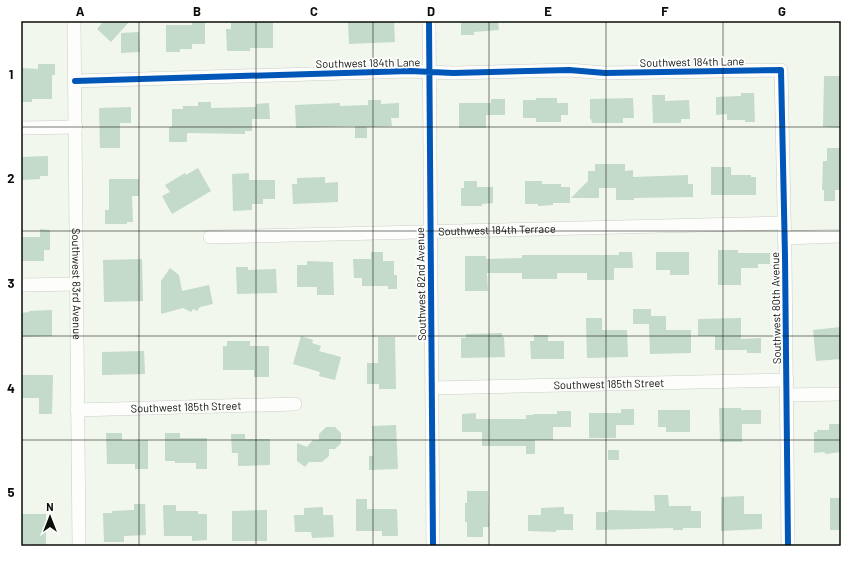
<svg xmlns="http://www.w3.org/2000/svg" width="862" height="567" font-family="Barlow,sans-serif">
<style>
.building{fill:#c4dacb}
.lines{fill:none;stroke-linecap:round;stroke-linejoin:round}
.minor-casing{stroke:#cacec7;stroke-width:14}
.minor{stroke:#fdfefc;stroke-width:13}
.cycleway-casing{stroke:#fff;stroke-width:8}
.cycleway{stroke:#0057b8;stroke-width:6}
.grid{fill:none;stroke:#0b0e08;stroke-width:1;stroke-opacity:0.55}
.labels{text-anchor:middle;stroke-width:3.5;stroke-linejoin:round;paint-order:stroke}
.street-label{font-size:11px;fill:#0b0e08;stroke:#fff}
.neatline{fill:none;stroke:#0b0e08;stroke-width:1.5}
.grid-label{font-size:13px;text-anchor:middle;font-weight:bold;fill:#0b0e08}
</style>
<rect width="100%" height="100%" fill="#f1f7ed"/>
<path class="building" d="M104,21H130L111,42L97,29Z
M192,21H205V44H192V49H180V52H166V25H192Z
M273,21V48H250V51H227L226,29H231V22Z
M348,21H394L395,42L349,44Z
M461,21H498L499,30L474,32V35H461Z
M139,32L140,52L121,53V33Z
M38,64H55V75H52V99H32V102H21V68L38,69Z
M824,76H841V128L823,127Z
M741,93H754L755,122H745V120H727V114L716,115V97L741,96Z
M652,95H665V101L689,100L690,119H681V123H653Z
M536,98H557V103H568V115H561V122H536V118H523V100H536Z
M633,98L634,118H623V123H592L591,119H590V99Z
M491,99H505V115H486V128H459V103H491Z
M368,100H381V104L399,103V118H391L392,126L367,127V138H355V126L296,128L295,105L340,103V106L368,105Z
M198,102H211V108L256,107V104L269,103L270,119H252V131H245V134L187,133V142H169V127H172V109H183V106H198Z
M131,107V123H120V148H100L99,108Z
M827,148H841V190H835V201H824V190H822L823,161H827Z
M48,156V176H40V179L21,180V157Z
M595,164H625V171L633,170V177L688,175V184H693V197L634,198V200H616V188H599V198H571L588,181V171H595Z
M711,167H731V175H751V177H756V195H711Z
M198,168L211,191L172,214L162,196L170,192L165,185L185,173L186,175Z
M249,173V180H275V199H263V204H252V210L233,211L232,174Z
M325,177V183L338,182V202L293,204L292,184H297V178Z
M109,179H139V196H132L133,222H127V224H105V210H109Z
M464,181H477V187H493V203L482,204V206H461V188H464Z
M525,181H542V184H561V187H570V203H553V205L538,206V204H525Z
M40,229L50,230V250H44V261H21V237H40Z
M718,250H738V253H770V264H758V268H741V285H718Z
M371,252H383V261H394V275H397V289H388V286H362V278H354L353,259H371Z
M619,252H632L633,268H614V280H587V273H557V279H522V273H487L488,291H465V256H486V259L522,258V255H619Z
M656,252H689V275H670V270H656Z
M142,259L143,301L104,302L103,260Z
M307,261L333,262L334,295H317V287H297V265H307Z
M236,267H248V270L276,269L277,293L237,294Z
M170,268L179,275L182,291L209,285L213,304L200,307L197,311L193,309L191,312L183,308L161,314V281Z
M633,309H651V316H666V330H691V353L650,354L649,324H633Z
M52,310V336L21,337V313L29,312V311Z
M586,318H602V330H627L628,357L587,358Z
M741,318V339L761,338V353H747V350H715V336H698V319Z
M841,327V359L816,361L813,330Z
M502,333V337H504L505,357L461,358V338H466V334Z
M534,335H548V341H564V359H531L530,341H534Z
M301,336L313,340L312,343L321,346L319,351L341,357L335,380L319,376L320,372L293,364Z
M378,337H395L396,389H379V384H367V363H378Z
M227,341H250V346H269V377H254V370H223V346H227Z
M144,351L145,374L102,375V352Z
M21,375H53L52,414H39V398H21Z
M719,408H741V410H761V424H742V442H720Z
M621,409H634V425H616V438H589V413H621Z
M658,410H690V432H666V427H658Z
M557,411H571V427H553V440H535V454H526V446H482V432H462V414L476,413V419H526V415H533V414H557Z
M829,424H841V452L826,454L824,452L814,453V432H817V430H829Z
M396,425L398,469L369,470V456H373L372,426Z
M326,427H335L341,433V443L335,449H329V456L322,462H309L305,467L297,461V443L307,447L313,440H319V434Z
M106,433H122V440H148V469H135V464H107Z
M165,433H180V438H207V469H196V463H175V461H165Z
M231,434H245V439H270V465L238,466V453H232Z
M608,450H619V460H608Z
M467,491H488L489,527H483V537H467V522H465V503H467Z
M654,495H668L669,506H691V511H701V528H683V530H673V528L596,530V512H608V510L655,511Z
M744,496V514H762V529L721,531V497Z
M830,498H841V530H830Z
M356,499H367V509H397L398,536H382V531H356Z
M134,504H145L146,535L124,536V542H104L103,513H112V511L134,510Z
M163,505H176V511H198V514H207V540L192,541V536H164Z
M323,507V515H333L334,537L312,538L311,532H295L294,515H304V508Z
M564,507V514H573V530H556V532L528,531V515H541V508Z
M267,510V541H232V511Z
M21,514H46V545L21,544Z"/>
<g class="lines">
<g class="minor-casing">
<g id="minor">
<path id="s1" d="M74,21L79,546"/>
<path d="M429,21L433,546"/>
<path d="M75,81L410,71L453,73L569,70L605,73L781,70L785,256L788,546"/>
<path d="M21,128L76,127"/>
<path id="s2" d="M210,237L784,223"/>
<path d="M784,238L841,236"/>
<path d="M21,285L77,284"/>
<path id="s3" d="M432,388L787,380"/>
<path d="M787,395L841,394"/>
<path id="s4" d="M77,410L295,404"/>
</g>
</g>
<use href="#minor" class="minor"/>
<g class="cycleway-casing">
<path id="cycleway" d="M429,21L433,546
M75,81L410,71L453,73L569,70L605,73L781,70L785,256L788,546"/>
</g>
<use href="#cycleway" class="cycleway"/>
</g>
<path class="grid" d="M139,21V546M256,21V546M373,21V546M489,21V546M606,21V546M723,21V546M21,127H841M21,231H841M21,336H841M21,440H841"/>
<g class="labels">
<g class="street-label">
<text transform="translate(692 62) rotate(-1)" y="4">Southwest 184th Lane</text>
<text transform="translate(368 63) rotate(-1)" y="4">Southwest 184th Lane</text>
<text dy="4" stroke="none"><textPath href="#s2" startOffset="287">Southwest 184th Terrace</textPath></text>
<text dy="4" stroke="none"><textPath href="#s1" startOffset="263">Southwest 83rd Avenue</textPath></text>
<text transform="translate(421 284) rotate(-91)" y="4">Southwest 82nd Avenue</text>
<text transform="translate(776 308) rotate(-91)" y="4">Southwest 80th Avenue</text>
<text dy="4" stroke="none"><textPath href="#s3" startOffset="177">Southwest 185th Street</textPath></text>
<text dy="4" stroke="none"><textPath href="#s4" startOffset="109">Southwest 185th Street</textPath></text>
</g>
</g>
<rect width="862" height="567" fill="none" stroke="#ffffff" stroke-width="44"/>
<g transform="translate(50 517)" stroke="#ffffff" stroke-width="3" paint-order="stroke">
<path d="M0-3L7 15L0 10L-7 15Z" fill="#0b0e08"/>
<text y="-6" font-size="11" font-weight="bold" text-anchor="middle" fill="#0b0e08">N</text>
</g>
<rect x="22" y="22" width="818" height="523" class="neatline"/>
<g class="grid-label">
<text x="80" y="16">A</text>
<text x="197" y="16">B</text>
<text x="314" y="16">C</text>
<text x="431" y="16">D</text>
<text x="548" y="16">E</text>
<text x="665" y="16">F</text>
<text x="782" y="16">G</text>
<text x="11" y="79">1</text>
<text x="11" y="183">2</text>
<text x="11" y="288">3</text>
<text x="11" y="393">4</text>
<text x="11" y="497">5</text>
</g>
</svg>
